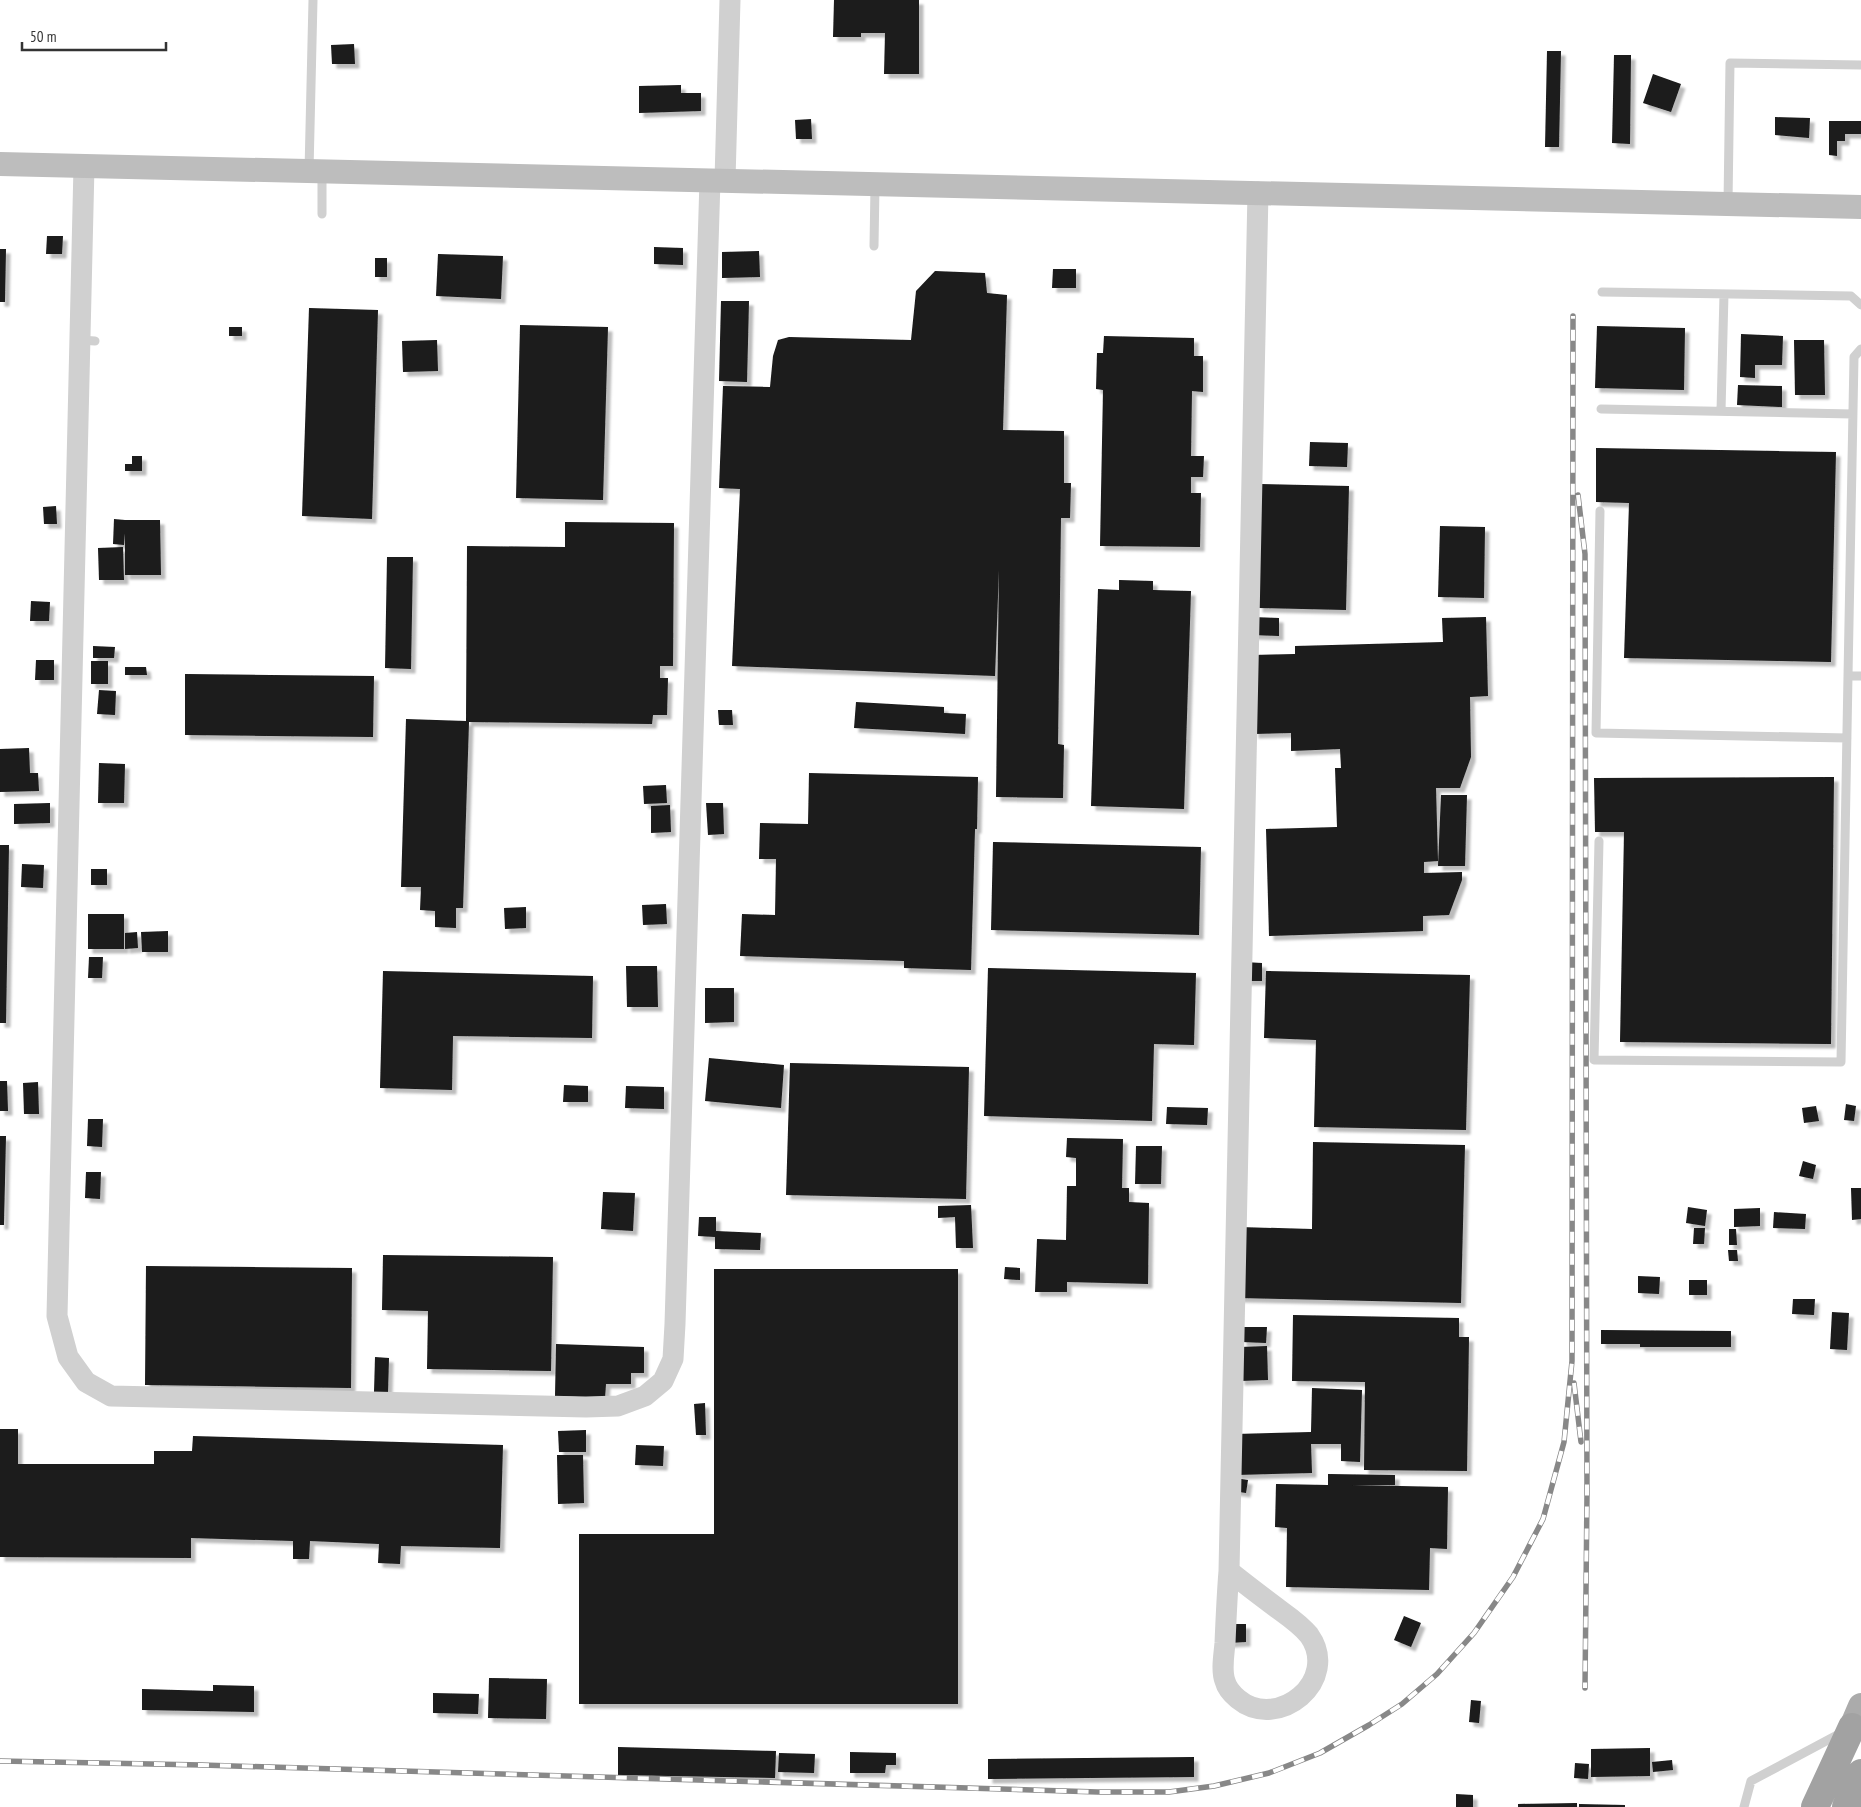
<svg xmlns="http://www.w3.org/2000/svg" width="1861" height="1807" font-family="'PT Sans Narrow',sans-serif">
<style>
.building{fill:#1a1a1a;filter:url(#shadow)}
.lines{fill:none;stroke-linecap:round;stroke-linejoin:round}
.service{stroke:#d0d0d0;stroke-width:9}
.tertiary{stroke:#d0d0d0;stroke-width:21}
.secondary{stroke:#bdbdbd;stroke-width:24}
.primary{stroke:#ababab;stroke-width:26}
.trunk{stroke:#a2a2a2;stroke-width:28}
.rail-casing{stroke:#888;stroke-width:5.5}
.rail{stroke:#fff;stroke-width:4;stroke-dasharray:11;stroke-linecap:butt}
</style>
<defs>
<filter id="shadow"><feDropShadow dx="4.5" dy="4.5" stdDeviation="1" flood-color="#0004"/></filter>
</defs>
<rect width="100%" height="100%" fill="#fff"/>
<path class="building" d="M834,0H919V74H884L885,33H861V37H833Z
M354,44L355,64H332L331,45Z
M1547,51H1561L1559,147H1545Z
M1614,55H1631L1630,144L1612,143Z
M1653,74L1681,84L1671,112L1643,103Z
M681,85V93H701V111L639,113V86Z
M1775,117L1810,118L1809,138L1775,135Z
M811,119L812,139H796L795,120Z
M1829,121H1861V134H1845V141H1837V156L1829,155Z
M47,236H63L62,254H46Z
M654,247L683,248V265L654,264Z
M0,249H6L5,302H0Z
M759,251L760,277L722,278V252Z
M438,254L503,256L501,299L436,296Z
M375,258H387V277H375Z
M1053,269H1076V288H1052Z
M935,271L985,273L987,293L1007,295L1003,430L1064,431V483H1071L1070,518H1061L1058,744L1064,745L1063,798L996,797L999,569L995,676L732,666L740,489L719,488L723,386L770,387L773,356L778,340L789,337L911,340L916,291Z
M721,301H749L747,382L719,381Z
M309,308L378,310L372,519L302,516Z
M520,325L608,327L603,500L516,498Z
M1597,326L1685,328L1684,390L1595,388Z
M229,327H242V336H229Z
M1741,334L1783,336L1782,365H1755V378L1740,377Z
M1104,336L1194,338V356H1203V392L1192,391L1191,456H1204L1203,477H1191V493H1201L1200,547L1100,546L1103,390L1096,389L1097,353H1103Z
M437,340L438,371L403,372L402,341Z
M1794,340H1824L1825,395H1795Z
M1738,385L1782,386V407L1737,405Z
M1310,442L1348,443L1347,467L1309,466Z
M1596,448L1836,452L1831,662L1624,658L1629,503L1596,502Z
M132,456H142V471H125V464H132Z
M1260,484L1349,486L1346,610L1258,608Z
M56,506L57,524H44L43,507Z
M114,519L125,520H160L161,575H125V533L124,545L113,544Z
M565,522L674,523L673,666H660V678H668L667,715H653L652,724L469,722L463,908H456V928L435,927V911L420,910L421,887H401L406,719L466,721L467,546L565,547Z
M1440,526L1485,527L1484,598L1438,597Z
M123,547L124,580H99L98,548Z
M387,557H413L411,669L385,668Z
M1119,580L1153,581V590L1191,591L1184,809L1091,806L1098,589L1119,590Z
M31,601L50,602L49,621H30Z
M1253,617L1279,618V636L1252,635Z
M1486,617L1488,696L1470,697L1471,757L1460,788H1436L1438,861L1424,862V873L1462,872V880L1449,915L1423,916V931L1269,936L1266,829L1337,827L1335,768H1341L1340,749L1291,751V733L1254,734L1252,655L1295,654V646L1443,642L1442,618Z
M93,646L115,647L114,658H93Z
M36,660H54V680H35Z
M91,661H108V684H91Z
M125,667H146L147,675H125Z
M185,674L374,676L373,737L185,735Z
M99,690L116,691L115,715L97,714Z
M856,702L944,707V713L966,714L965,734L854,728Z
M718,710H732L733,725H719Z
M29,748L30,773H38L39,791L0,792V749Z
M99,763L125,764L124,803H98Z
M809,773L978,777L977,829H975L971,970L904,968V961L740,956L742,914L775,915L776,859H759L760,823L808,824Z
M1834,777L1831,1044L1620,1042L1624,832H1595L1594,778Z
M666,785L667,803L644,804L643,786Z
M1441,795H1467L1465,866H1438Z
M50,803V823L14,824V804Z
M706,803H723L724,834L708,835Z
M670,805L671,832L651,833V806Z
M993,842L1201,847L1199,935L991,930Z
M0,845H9L6,1023H0Z
M22,864L44,865L43,888L21,887Z
M91,869H107V885H91Z
M666,904L667,924L643,925L642,905Z
M526,907V928L505,929L504,908Z
M88,914H124V949H88Z
M168,931V952H142L141,932Z
M137,932L138,948L125,949V933Z
M89,957H103L102,978H88Z
M1244,962L1262,963V981H1243Z
M626,966H657L658,1007H627Z
M988,968L1196,973L1194,1045L1154,1044L1152,1121L984,1116Z
M383,971L593,976L592,1038L453,1036L452,1090L380,1088Z
M1266,971L1470,975L1466,1130L1314,1127L1316,1040L1264,1038Z
M705,988H734V1022L705,1023Z
M709,1058L784,1065L781,1108L705,1101Z
M790,1063L969,1067L966,1199L786,1195Z
M0,1081H7L8,1111H0Z
M38,1082L39,1114H24L23,1083Z
M564,1085L588,1086V1102H563Z
M626,1086L664,1087V1109L625,1108Z
M1846,1104L1856,1106L1854,1121L1844,1120Z
M1816,1106L1819,1121L1804,1123L1802,1108Z
M1167,1107L1208,1108L1207,1125L1166,1124Z
M88,1119H103L102,1147L87,1146Z
M0,1136H6L4,1225H0Z
M1067,1138L1123,1139L1122,1188H1129V1202L1149,1203L1148,1284L1067,1282V1292H1035L1037,1239L1066,1240L1067,1186H1076V1158L1066,1157Z
M1313,1142L1465,1145L1461,1303L1239,1298L1240,1227L1312,1229Z
M1136,1146H1162L1161,1184H1135Z
M1803,1161L1816,1165L1813,1179L1799,1176Z
M86,1172H101L100,1199L85,1198Z
M1851,1188H1861V1219L1852,1220Z
M603,1192L635,1193L633,1231L601,1229Z
M971,1205L973,1248H956L955,1217L938,1218V1206Z
M1688,1207L1707,1210L1705,1226L1686,1223Z
M1760,1208V1226L1734,1227V1209Z
M1774,1212L1806,1214L1805,1229L1773,1228Z
M699,1217H716V1231L761,1233L760,1250L715,1249V1237L698,1236Z
M1694,1228H1705L1704,1244H1693Z
M1729,1229H1736L1737,1245H1729Z
M1728,1250H1737L1738,1261H1729Z
M383,1255L553,1257L551,1371L427,1369L428,1311L382,1310Z
M146,1266L352,1268L351,1388L145,1385Z
M1005,1267L1020,1268V1280L1004,1279Z
M714,1269H958V1704H579V1534H714Z
M1638,1276L1660,1277L1659,1294L1638,1293Z
M1689,1280H1707V1295H1689Z
M1793,1299H1815L1814,1315L1792,1314Z
M1832,1312L1849,1313L1847,1350L1830,1349Z
M1293,1315L1459,1318V1337H1469L1467,1471L1364,1470L1365,1382L1292,1381Z
M1242,1327H1267L1266,1343L1242,1342Z
M1601,1330L1731,1331V1347H1640V1344H1601Z
M556,1344L644,1347V1373H631V1384H606L605,1398L555,1396Z
M1267,1346L1268,1380L1240,1381L1239,1347Z
M375,1357L389,1358L388,1392H374Z
M1312,1388L1362,1390L1360,1462L1341,1461V1444H1311L1312,1473L1236,1475L1235,1434L1311,1432Z
M705,1403L706,1435H696L694,1404Z
M0,1429H18V1464H154V1451H192L193,1436L503,1445L500,1548L401,1546L400,1564L378,1563L379,1544L310,1541L309,1559H293V1541L191,1538V1558L0,1557Z
M586,1430V1452H559L558,1431Z
M636,1445L664,1446L663,1466L635,1465Z
M557,1455H583L584,1503L558,1504Z
M1328,1474L1395,1475V1485H1352L1448,1487L1447,1549L1430,1548L1429,1590L1286,1587L1287,1528L1275,1527L1276,1484L1328,1485Z
M1235,1478L1248,1480L1246,1493L1233,1491Z
M1404,1616L1421,1623L1411,1647L1394,1640Z
M1228,1624H1246V1642L1228,1643Z
M489,1678L547,1679L546,1719L488,1718Z
M213,1685L254,1686V1712L142,1710V1689L213,1691Z
M433,1693L479,1694L478,1714L433,1713Z
M1471,1700L1481,1701L1479,1723L1469,1722Z
M618,1747L776,1751L775,1778L618,1775Z
M1650,1748V1776L1591,1777V1749Z
M850,1752L896,1753V1765H886L885,1773H850Z
M779,1753L815,1754L814,1773L778,1772Z
M1194,1757V1777L988,1779V1759Z
M1672,1760L1673,1770L1653,1772L1652,1762Z
M1575,1763L1589,1764L1588,1779L1574,1778Z
M1456,1794L1473,1795V1807H1456Z
M1577,1803V1807H1518V1804Z
M1579,1804L1625,1805V1807H1579Z"/>
<g class="lines">
<path class="service" d="M309,171L313,0
M322,172V214
M1728,203L1730,63L1861,65
M874,246L875,186
M1602,292L1851,296L1861,305
M80,340L95,341
M1601,409L1853,414
M1721,411L1724,294
M1600,511L1596,733L1847,738
M1848,676L1854,357L1861,349
M1599,841L1594,1060L1841,1062L1848,676H1861
M1744,1807L1751,1781L1841,1733"/>
<path class="tertiary" d="M84,166L57,1316L68,1357L86,1382L111,1396L586,1407L618,1406L645,1396L663,1381L673,1359L675,1324L710,180
M725,180L730,0
M1229,1571C1245,1584 1261,1596 1277,1608C1288,1616 1300,1624 1309,1635C1341,1680 1278,1732 1238,1699C1232,1694 1227,1689 1225,1681C1221,1670 1224,1655 1225,1643C1226,1619 1227,1595 1229,1571L1258,192"/>
<path class="secondary" d="M0,164L1861,207"/>
<path class="primary" d="M1852,1727L1861,1706"/>
<path class="trunk" d="M1815,1807L1852,1727
M1846,1807L1861,1773"/>
<g class="rail-casing">
<path id="rail" d="M1578,495L1585,554L1587,1494L1585,1688
M1574,1383L1581,1442
M0,1761L202,1765L1098,1792H1169L1214,1786L1269,1773L1320,1753L1369,1725L1402,1704L1437,1674L1474,1633L1513,1577L1543,1519L1564,1442L1572,1361L1573,316"/>
</g>
<use href="#rail" class="rail"/>
</g>
<path d="M22 42v8h144v-8" fill="none" stroke="#333333" stroke-width="2.5"/>
<text x="30" y="42" font-size="15" fill="#333333" stroke="#ffffff" stroke-width="4" paint-order="stroke">50 m</text>
</svg>
